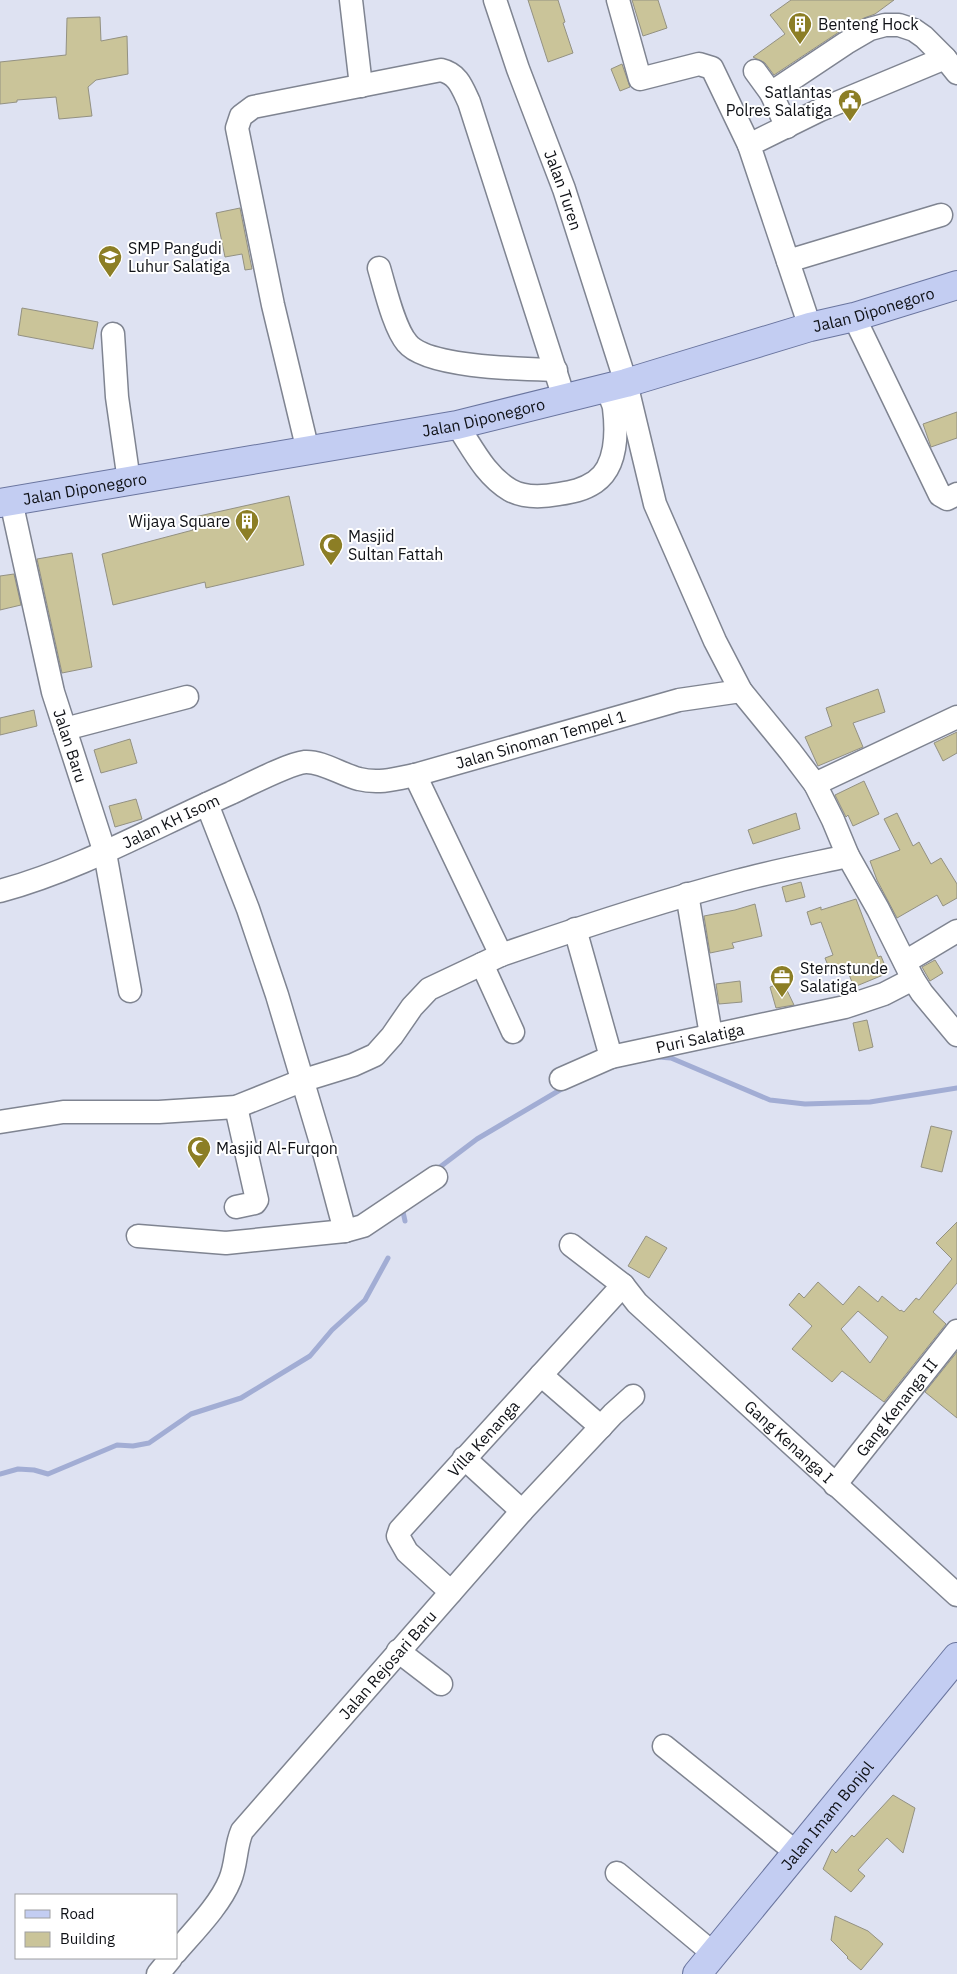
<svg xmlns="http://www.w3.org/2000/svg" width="957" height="1974" font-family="'IBM Plex Sans',sans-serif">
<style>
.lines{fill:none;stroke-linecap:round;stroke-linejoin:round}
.stream{stroke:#a2add4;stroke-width:5}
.building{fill:#cac499;stroke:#939182;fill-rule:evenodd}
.minor-casing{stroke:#7f8491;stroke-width:25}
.major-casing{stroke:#6a759f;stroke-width:30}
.minor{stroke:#fff;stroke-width:22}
.major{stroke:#c3cdf2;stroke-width:28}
.labels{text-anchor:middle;stroke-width:4;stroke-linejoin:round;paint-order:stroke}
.poi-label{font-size:16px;fill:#0f1116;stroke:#fff;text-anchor:start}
.street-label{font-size:16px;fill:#0f1116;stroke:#fff}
</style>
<rect width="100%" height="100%" fill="#dee2f2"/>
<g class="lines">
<path class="stream" d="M658,1057L671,1058L770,1100L805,1104L870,1102L957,1088
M436,1170L477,1139L565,1087
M402,1207L405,1221
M0,1474L18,1469L34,1470L48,1474L117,1445L133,1446L149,1443L191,1414L241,1398L310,1356L332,1330L365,1300L388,1258"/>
</g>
<path class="building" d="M528,0H558L565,22L563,23L573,53L548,62Z
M632,0H658L667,28L643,36Z
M791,0H894L875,14L864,18L839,32L774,75L765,63L753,57L785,34L770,15Z
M100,17L101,41L127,36L128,74L96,80L88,87L92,116L59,119L56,97L17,100V102L0,104V62L66,55L67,18Z
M622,64L630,87L620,91L611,69Z
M240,208L252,269L245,270L242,254L225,257L216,213Z
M22,308L98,322L93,349L18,335Z
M957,412V438L931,447L923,424Z
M289,496L304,565L206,588L205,582L113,605L102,554L193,530L190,518Z
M72,553L92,667L62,673L37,559Z
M14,574L21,605L0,610V576Z
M878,689L885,712L853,723L863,747L818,766L805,737L832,726L826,708Z
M34,710L37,726L0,735V718Z
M957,732V753L943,761L934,743Z
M130,739L137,763L101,773L94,750Z
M864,781L879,814L853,826L848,815L846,817L835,795Z
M136,799L142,819L115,827L109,806Z
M796,813L800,829L753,844L748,830Z
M897,813L913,846L919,842L931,864L941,858L957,884V898L943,906L937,895L897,918L877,880L870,861L900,850L884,819Z
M801,882L805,897L786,902L782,887Z
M856,899L878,957L881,956L888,973L854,987L846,967L831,973L825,958L833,955L821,922L811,925L807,912L821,907V910Z
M755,904L762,936L732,943L734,948L710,953L704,916L735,910Z
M935,960L943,973L930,981L922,967Z
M740,981L742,1002L719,1004L716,984Z
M783,982L794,1005L776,1008L770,987Z
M867,1020L873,1047L859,1051L853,1023Z
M931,1126L952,1131L942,1172L921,1167Z
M957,1222V1283L933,1312L946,1324L884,1402L842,1371L832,1382L792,1349L812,1326L789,1305L799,1293L804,1298L818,1282L843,1305L859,1286L878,1302L882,1296L900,1311L901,1310L904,1312L916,1298L919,1300L952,1259L936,1243ZM858,1311L888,1337L870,1363L841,1329Z
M646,1236L667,1248L649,1278L628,1266Z
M957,1352V1418L925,1392Z
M893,1795L915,1808L903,1853L887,1838L858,1870L865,1876L851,1892L823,1869L832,1849L836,1853L852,1835L854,1837Z
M835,1916L868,1931L883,1944L861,1970L847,1958L848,1957L831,1940Z"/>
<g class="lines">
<g class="minor-casing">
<g id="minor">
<path d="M351,0L361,86"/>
<path id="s1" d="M495,0L518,69L564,189L626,383L655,504L715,641L741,691L790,751L815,784L833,820L848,856L878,909L913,979L922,993L957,1035"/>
<path d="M618,0L640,79L699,64L712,68L749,145"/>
<path d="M755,71L771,93L787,127"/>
<path d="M771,93L846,43L870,29L885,25H899L914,30L924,37L945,58"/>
<path d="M788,261L941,215"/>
<path d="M379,268C385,288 394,328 407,343C427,368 524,369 556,370"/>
<path d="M854,317L940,495L947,499L957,494"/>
<path d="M810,327L749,145L820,110L945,58L957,73"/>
<path d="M113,334L117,397L129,481"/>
<path d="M457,425C473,449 485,475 510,490C524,498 543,497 559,494C572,492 583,490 595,482C617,467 617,432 614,408C613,401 608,394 606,387"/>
<path d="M308,451L273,305L237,128L241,116L253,107L441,70C458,74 462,87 469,102L564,398"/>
<path id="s2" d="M11,501L53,692L105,853L130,991"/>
<path d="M65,729L187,697"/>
<path d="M815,784L957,717"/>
<path d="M207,804L248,909L277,995L325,1156L345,1231"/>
<path id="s3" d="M0,891C81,869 154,827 231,793C248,785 288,764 305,762C322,761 342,775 359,779C378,784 396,779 415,775L679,700L741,691"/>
<path d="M687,894L711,1035"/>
<path id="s4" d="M575,929L611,1057L845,1007L884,994L913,979"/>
<path d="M501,955C579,928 657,902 737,881C774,871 811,864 848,856"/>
<path d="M905,962L957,931"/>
<path d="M482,964L513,1032"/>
<path d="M561,1079L611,1057"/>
<path d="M0,1122L63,1112H159L236,1107L301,1081L353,1065L375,1055L392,1036L412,1007L429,989L501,955L415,775"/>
<path d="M236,1207L255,1203L257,1200L236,1107"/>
<path d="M138,1236L226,1243L345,1231L363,1226L436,1177"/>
<path id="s5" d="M571,1245L623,1285L637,1303L957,1595"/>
<path d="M541,1375L601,1427"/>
<path d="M464,1458L522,1511"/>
<path id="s6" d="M835,1485L957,1331"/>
<path id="s7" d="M451,1592L407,1552L398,1536L400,1530L623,1285"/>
<path d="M398,1651L441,1684"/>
<path d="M664,1746L797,1853"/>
<path d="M617,1873L714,1954"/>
<path id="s8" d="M176,1952C194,1931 220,1905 230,1880C237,1863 235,1847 242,1831L522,1511L613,1414L633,1396"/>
<path d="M158,1974L171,1958"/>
</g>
</g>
<g class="major-casing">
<g id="major">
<path id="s9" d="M0,503L457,425L626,383L810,327L854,317L957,285"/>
<path id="s10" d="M697,1974L957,1657"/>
</g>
</g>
<use href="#minor" class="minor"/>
<use href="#major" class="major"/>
</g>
<defs>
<g id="building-pin" transform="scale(1.25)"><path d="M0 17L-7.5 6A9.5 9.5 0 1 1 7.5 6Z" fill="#8c7e25" stroke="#fff"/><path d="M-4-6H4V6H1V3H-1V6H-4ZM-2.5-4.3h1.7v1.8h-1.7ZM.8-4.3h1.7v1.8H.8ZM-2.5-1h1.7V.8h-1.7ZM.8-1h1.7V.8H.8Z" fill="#fff"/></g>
<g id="civic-pin" transform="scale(1.25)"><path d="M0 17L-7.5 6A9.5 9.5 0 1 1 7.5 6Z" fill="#8c7e25" stroke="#fff"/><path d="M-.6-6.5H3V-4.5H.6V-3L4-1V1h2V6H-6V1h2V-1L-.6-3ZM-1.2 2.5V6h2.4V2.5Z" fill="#fff"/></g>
<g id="school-pin" transform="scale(1.25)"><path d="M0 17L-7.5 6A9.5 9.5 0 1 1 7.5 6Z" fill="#8c7e25" stroke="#fff"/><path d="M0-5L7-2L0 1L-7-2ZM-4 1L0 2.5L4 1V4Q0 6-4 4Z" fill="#fff"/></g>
<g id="mosque-pin" transform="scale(1.25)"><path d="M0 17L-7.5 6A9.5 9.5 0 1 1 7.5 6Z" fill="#8c7e25" stroke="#fff"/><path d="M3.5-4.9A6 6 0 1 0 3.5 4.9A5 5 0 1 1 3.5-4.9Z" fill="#fff"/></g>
<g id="office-pin" transform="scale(1.25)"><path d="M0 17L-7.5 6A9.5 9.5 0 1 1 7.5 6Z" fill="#8c7e25" stroke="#fff"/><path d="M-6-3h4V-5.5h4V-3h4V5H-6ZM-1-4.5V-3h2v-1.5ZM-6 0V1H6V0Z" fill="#fff"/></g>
</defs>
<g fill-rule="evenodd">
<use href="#building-pin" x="800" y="24"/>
<use href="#civic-pin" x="850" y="101"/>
<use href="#school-pin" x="110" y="257"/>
<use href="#building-pin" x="247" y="521"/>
<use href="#mosque-pin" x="331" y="545"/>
<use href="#office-pin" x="782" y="977"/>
<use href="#mosque-pin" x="199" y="1148"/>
</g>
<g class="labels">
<g class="poi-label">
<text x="818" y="30">Benteng Hock</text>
<text x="832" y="98" text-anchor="end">Satlantas<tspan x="832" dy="18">Polres Salatiga</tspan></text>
<text x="128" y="254">SMP Pangudi<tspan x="128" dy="18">Luhur Salatiga</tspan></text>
<text x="230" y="527" text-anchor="end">Wijaya Square</text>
<text x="348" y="542">Masjid<tspan x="348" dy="18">Sultan Fattah</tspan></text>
<text x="800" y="974">Sternstunde<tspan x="800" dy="18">Salatiga</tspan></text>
<text x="216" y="1154">Masjid Al-Furqon</text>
</g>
<g class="street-label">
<text dy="6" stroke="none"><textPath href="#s1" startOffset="202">Jalan Turen</textPath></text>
<text dy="6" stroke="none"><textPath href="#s9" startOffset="896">Jalan Diponegoro</textPath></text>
<text dy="6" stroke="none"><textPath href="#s9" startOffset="491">Jalan Diponegoro</textPath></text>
<text dy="6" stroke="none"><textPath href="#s9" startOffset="86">Jalan Diponegoro</textPath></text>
<text dy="6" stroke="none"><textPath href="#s3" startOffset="576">Jalan Sinoman Tempel 1</textPath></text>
<text dy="6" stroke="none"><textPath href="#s2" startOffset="252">Jalan Baru</textPath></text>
<text dy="6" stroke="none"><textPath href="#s3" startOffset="185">Jalan KH Isom</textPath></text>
<text dy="6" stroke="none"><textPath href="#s4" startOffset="224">Puri Salatiga</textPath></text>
<text dy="6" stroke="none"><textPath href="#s6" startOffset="99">Gang Kenanga II</textPath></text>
<text dy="6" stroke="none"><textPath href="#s7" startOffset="208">Villa Kenanga</textPath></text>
<text dy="6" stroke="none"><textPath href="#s5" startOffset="294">Gang Kenanga I</textPath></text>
<text dy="6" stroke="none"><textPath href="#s8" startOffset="362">Jalan Rejosari Baru</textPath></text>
<text dy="6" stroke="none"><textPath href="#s10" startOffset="205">Jalan Imam Bonjol</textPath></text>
</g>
</g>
<rect x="15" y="1894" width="162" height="65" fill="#ffffff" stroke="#9fa0a2"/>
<rect x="25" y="1910" width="25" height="8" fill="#c3cdf2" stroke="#9fa0a2"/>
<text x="60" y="1919" font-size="15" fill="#0f1116">Road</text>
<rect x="25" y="1932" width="25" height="15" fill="#cac499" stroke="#9fa0a2"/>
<text x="60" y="1944" font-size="15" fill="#0f1116">Building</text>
</svg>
